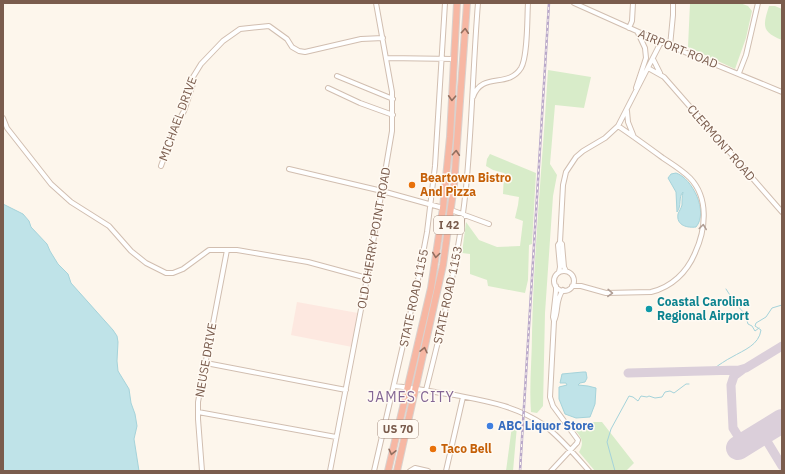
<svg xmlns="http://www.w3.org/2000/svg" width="785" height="474" font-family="'IBM Plex Sans',sans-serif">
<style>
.commercial{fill:#fde8e0}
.green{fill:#d8ecc9}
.water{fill:#bfe3e8;stroke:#a5d3da}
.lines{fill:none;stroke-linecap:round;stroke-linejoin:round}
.stream{stroke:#a5d3da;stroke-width:1}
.taxiway{stroke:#dbcfda;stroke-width:9}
.runway{stroke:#dbcfda;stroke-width:24}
.minor-casing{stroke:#d1beb0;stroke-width:6}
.highway-casing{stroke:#dad1cd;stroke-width:8}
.minor{stroke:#fff;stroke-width:4}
.highway{stroke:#f7b7a3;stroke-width:6}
.rail-casing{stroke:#b9a8c9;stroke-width:2.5}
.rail{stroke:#fffaf3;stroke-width:1;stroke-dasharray:3;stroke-linecap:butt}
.oneway{stroke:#936e5e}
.oneway2{stroke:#af9d94}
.food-dot{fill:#e8710a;stroke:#fffaf3;stroke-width:1.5}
.culture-dot{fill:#0f9aa8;stroke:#fffaf3;stroke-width:1.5}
.shop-dot{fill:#3f7fe0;stroke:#fffaf3;stroke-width:1.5}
.labels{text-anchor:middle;stroke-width:3;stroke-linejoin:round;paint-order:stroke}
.shield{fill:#fffaf3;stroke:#a28b7f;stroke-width:1}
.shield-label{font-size:11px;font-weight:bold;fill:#7a5c4d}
.street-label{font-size:12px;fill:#7a5c4d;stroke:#fffaf3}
.food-label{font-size:12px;font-weight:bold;fill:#c56008;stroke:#fffaf3;text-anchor:start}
.culture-label{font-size:12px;font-weight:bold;fill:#0d838f;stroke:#fffaf3;text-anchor:start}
.shop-label{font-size:12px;font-weight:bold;fill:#366cbe;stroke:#fffaf3;text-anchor:start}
.quarter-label{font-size:14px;letter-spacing:1px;fill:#846695;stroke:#fffaf3}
</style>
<rect width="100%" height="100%" fill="#fdf6ec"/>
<path class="commercial" d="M297,302L358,313L352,347L291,335Z"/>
<path class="green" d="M690,3H740L748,6L752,11L746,38L735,69L688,47Z
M769,6H775L782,9V40C761,32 763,25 769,6Z
M548,70L591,77L584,108L555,105L550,164L557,175L553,196L545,313L543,406L537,413L531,412C529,386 532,360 532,333C534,245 543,158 548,70Z
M490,154L536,173L532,244L529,245L528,280L525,293L488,286L487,280L470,274V254L462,253L466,222L479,240L497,247L520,246L523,221L515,218L518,205L519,197L503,194L504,173L493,170L486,166L487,159Z
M576,422H602L634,463L626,471H595L579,452C585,442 581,436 573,428Z
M512,426H517L513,471H506Z"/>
<path class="water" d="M676,173C692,178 709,212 696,227C688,228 676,226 678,214C679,211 681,209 682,205C682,201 682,197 683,192C678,197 682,206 677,212L676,192L668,178L671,174Z
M3,204L23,214L29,221L31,227L47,244L50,251L58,264L68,274L71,283L113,330L117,336L118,342L117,361L118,371L129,389L131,403L135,414L137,426L134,439L139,471H3Z
M583,372H586L587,378L585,382L580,383L578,385L588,386L596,388L595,404L590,417L576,418L565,414L559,399V387L567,385L566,383H560L562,374Z"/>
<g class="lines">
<path class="stream" d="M726,289L735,303L745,314L748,324L752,326L755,331L759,328
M713,369C719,365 726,360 732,357C744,350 759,345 761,330L755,326L756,323L766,317L772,308L782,305
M615,471L607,442L611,429L629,396L633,397L638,401L641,396L647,397L649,396L655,398L662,397L665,392L670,391L674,393L686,384H689"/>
<path class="taxiway" d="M742,370L734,376L731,385L733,428L743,444
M628,373L739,370L746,368L782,346
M762,433L782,466"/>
<path class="runway" d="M738,448L782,421"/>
<g class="minor-casing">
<path id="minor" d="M574,3L670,46L782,92
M629,28L632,21L633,3
M670,46L673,15V3
M387,58L454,59
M653,59L660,73
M648,68L664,77L782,212
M739,73L746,55L758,3
M337,76L393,99
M328,88L360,103L393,115
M636,88L646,58L645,48L638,33
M473,97C482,71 508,89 521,68C528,56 527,18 528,3
M627,111L628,122L634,137
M3,118L7,128L51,184L71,202L109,226L131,251L146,263L166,273H173L183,269L209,250H237L308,262L367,278
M161,166L175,127L184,111L193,84V77L201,64L223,41L240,29L269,26L287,39L292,47L299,51L305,52L361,39L383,38
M289,169L382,191L443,208
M451,210L489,224
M560,242L562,244L564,267L566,271
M554 281a10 10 0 1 1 20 0a10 10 0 1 1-20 0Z
M559,272L560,267L558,245L560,242L563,185L566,172L576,157L583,151L605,138L618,126L661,42
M572,286H581L606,293L651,292C672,287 687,272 695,253C706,229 709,198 690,178C682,170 672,164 663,158C648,147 633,136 618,126
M554,321L553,317L556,291V286
M206,363L346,390
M394,386C414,388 434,392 455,395C486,401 517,406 544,425C561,438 575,455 589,471
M426,390C443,323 459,257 466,188C472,126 473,65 478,3
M198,412L336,437
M202,471L198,419V402L227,250
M330,471L367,278L392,131V92L376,3
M374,471L418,280L427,232L435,166L445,3
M410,471L415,468L428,471
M446,471L463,397
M551,471L577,443L578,440L553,406L550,397L554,321C559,311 555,300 563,290"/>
</g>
<g class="highway-casing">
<path id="highway" d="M388,471L431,288L443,208L450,137L457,3
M397,471L443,265L454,185L467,3"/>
</g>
<use href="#minor" class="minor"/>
<use href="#highway" class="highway"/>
<g class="rail-casing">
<path id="rail" d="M520,471L549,3"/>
</g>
<use href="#rail" class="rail"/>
</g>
<defs><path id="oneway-chevron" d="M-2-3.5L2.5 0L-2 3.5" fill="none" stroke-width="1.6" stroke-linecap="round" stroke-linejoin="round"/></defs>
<g class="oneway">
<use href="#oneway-chevron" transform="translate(465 31) rotate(-86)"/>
<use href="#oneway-chevron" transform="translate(452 98) rotate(93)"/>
<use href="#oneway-chevron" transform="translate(456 153) rotate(-86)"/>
<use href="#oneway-chevron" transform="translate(436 255) rotate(98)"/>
<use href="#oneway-chevron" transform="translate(424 350) rotate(-77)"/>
<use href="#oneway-chevron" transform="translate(392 452) rotate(103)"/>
</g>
<g class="oneway2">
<use href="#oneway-chevron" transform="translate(703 227) rotate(-82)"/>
<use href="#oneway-chevron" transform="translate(610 293) rotate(2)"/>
</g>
<g class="food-dot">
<circle cx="412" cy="185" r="4"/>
<circle cx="433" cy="449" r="4"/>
</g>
<circle class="culture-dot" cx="649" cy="309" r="4"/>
<circle class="shop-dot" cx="490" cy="426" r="4"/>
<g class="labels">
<g class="shield">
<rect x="434" y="216" width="30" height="18" rx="3"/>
<rect x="378" y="420" width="40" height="18" rx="3"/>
</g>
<g class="shield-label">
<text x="449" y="229">I 42</text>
<text x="398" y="433">US 70</text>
</g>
<g class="street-label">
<text transform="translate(678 49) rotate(22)" y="4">AIRPORT ROAD</text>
<text transform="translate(178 119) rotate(-70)" y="4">MICHAEL DRIVE</text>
<text transform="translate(721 143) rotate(49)" y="4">CLERMONT ROAD</text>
<text transform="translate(374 238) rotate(-80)" y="4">OLD CHERRY POINT ROAD</text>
<text transform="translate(448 295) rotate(-78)" y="4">STATE ROAD 1153</text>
<text transform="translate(414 298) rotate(-78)" y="4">STATE ROAD 1155</text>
<text transform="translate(206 360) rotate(-80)" y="4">NEUSE DRIVE</text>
</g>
<g class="food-label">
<text x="420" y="182">Beartown Bistro<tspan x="420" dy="14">And Pizza</tspan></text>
<text x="441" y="453">Taco Bell</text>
</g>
<g class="culture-label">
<text x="657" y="306">Coastal Carolina<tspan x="657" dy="14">Regional Airport</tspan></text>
</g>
<g class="shop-label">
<text x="498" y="430">ABC Liquor Store</text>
</g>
<g class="quarter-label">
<text x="411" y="402">JAMES CITY</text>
</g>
</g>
<rect width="785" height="474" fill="none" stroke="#7a5c4d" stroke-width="8"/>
</svg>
